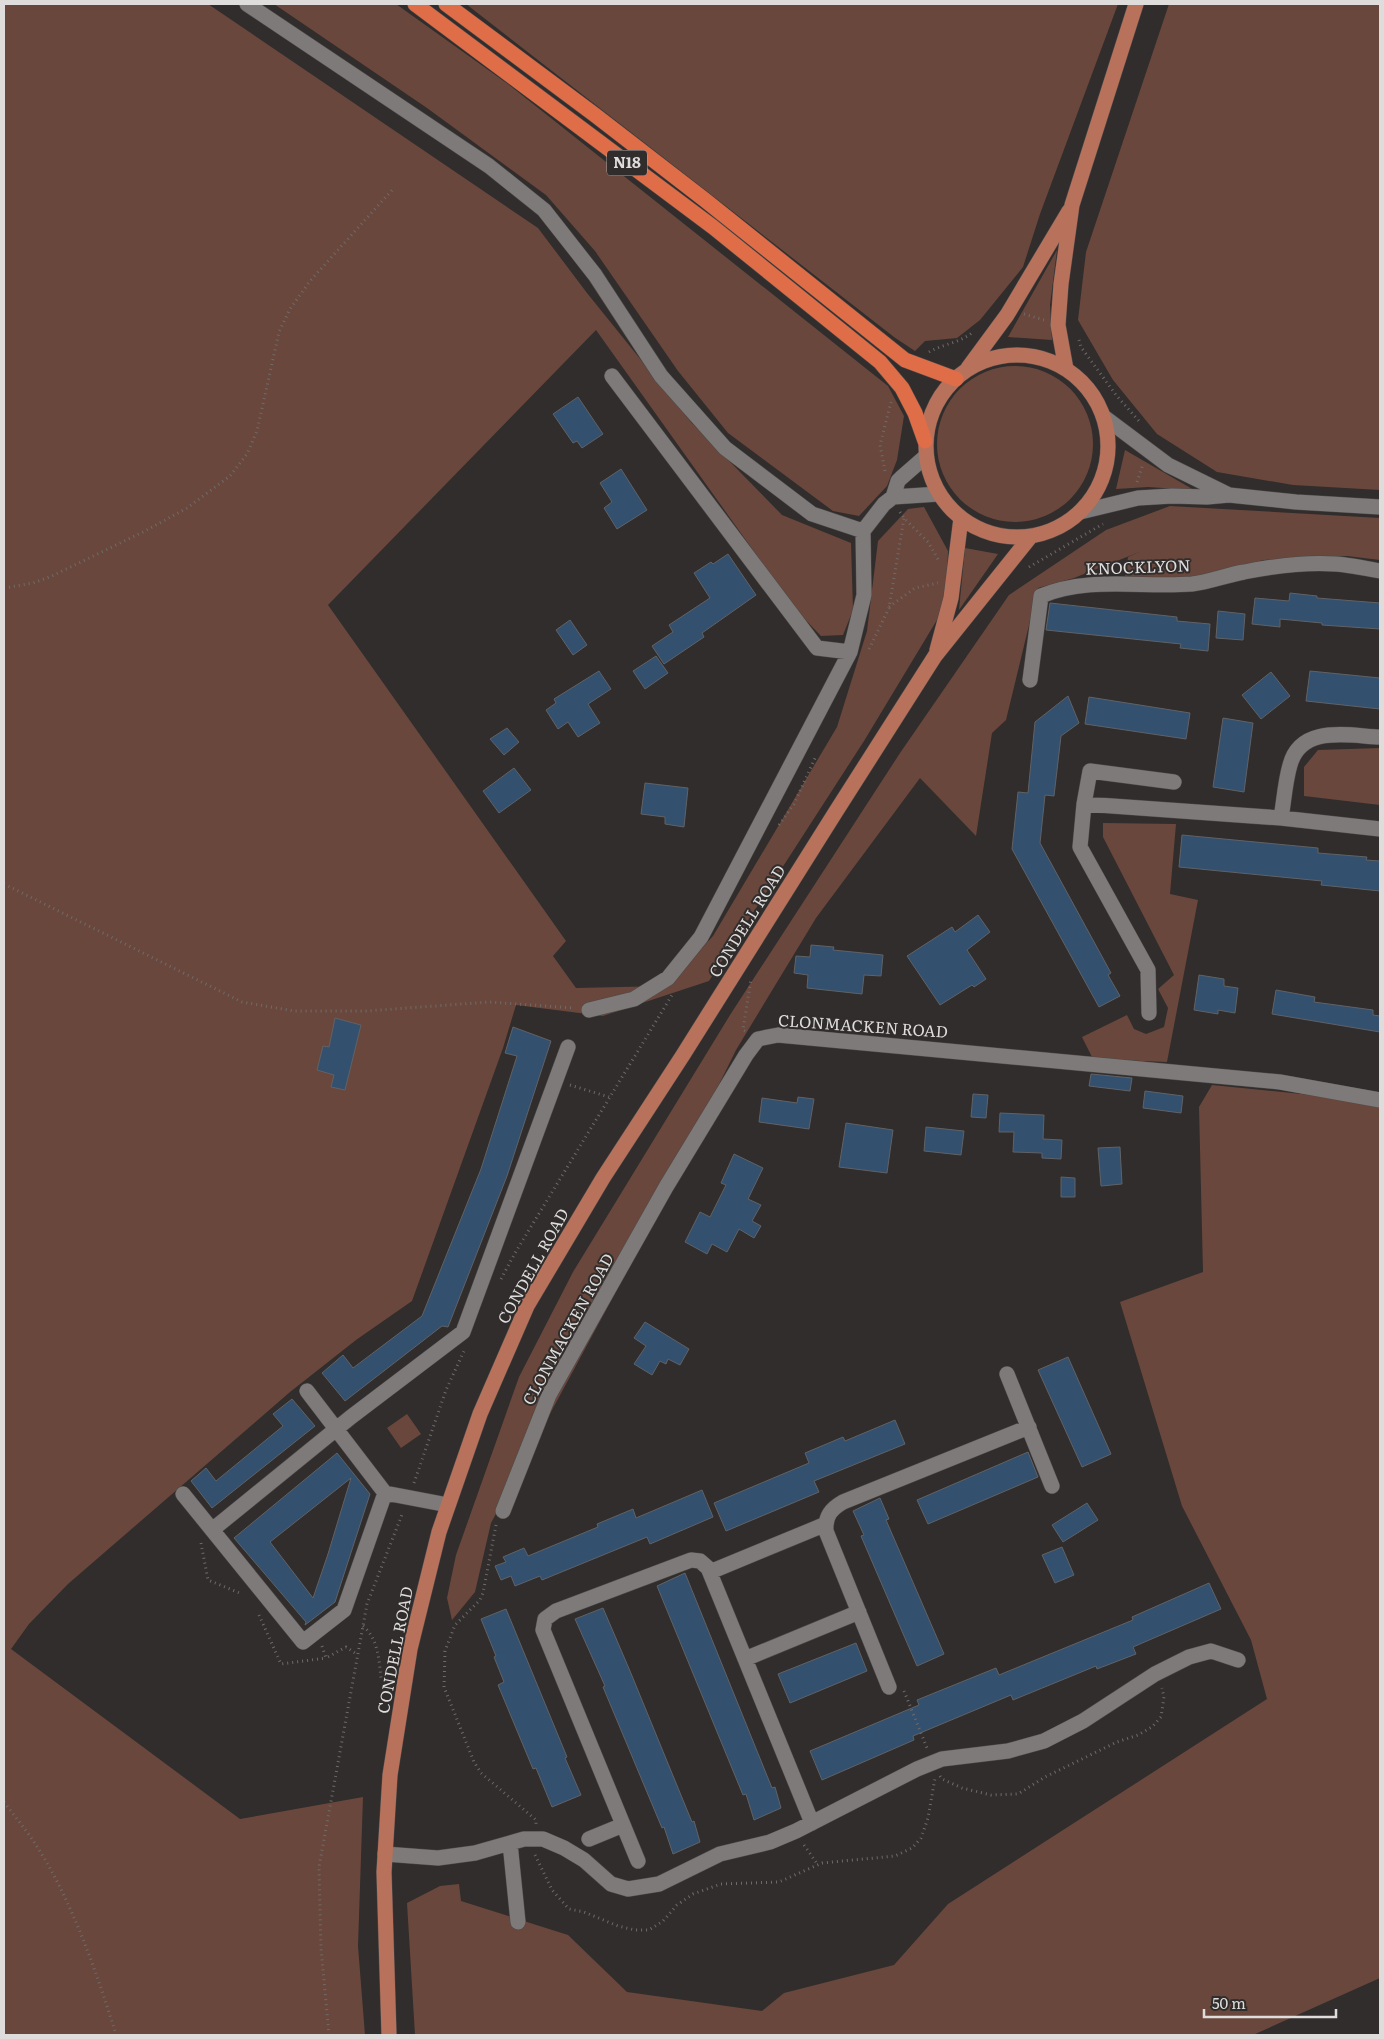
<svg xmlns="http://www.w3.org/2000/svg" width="1384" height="2039" font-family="Literata,serif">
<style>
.green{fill:#6a473c}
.building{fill:#34506f;stroke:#606265;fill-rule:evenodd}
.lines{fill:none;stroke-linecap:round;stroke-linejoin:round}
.minor-casing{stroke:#4c4948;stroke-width:16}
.major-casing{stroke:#4c4948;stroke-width:16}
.highway-casing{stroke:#4c4948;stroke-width:16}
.path{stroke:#6e6b6a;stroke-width:3;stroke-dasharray:1 4;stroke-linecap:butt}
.minor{stroke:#7e7a79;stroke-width:15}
.major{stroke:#b8725c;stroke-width:15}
.highway{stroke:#de6d48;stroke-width:15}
.labels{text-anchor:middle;stroke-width:4;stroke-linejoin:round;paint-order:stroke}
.shield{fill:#302d2c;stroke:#aaa8a7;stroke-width:1}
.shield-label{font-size:15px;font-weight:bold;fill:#dfdddc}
.street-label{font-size:16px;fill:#dfdddc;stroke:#302d2c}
</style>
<rect width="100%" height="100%" fill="#302d2c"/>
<path class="green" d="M4,4H208L538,228L587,293L691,422L782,515L851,543L853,610L843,635L821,636L795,609L596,330L328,605L566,941L553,956L576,988L666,986L713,936L837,727L867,631L878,541L908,509L924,507L948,551L946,605L864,741L709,981L603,1016L516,1005L503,1048L412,1301L356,1340L290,1392L68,1584L29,1624L11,1649L240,1819L363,1797L358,1946L365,2035H4Z
M274,4H396L508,84L888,386L904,416L897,460L887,486L859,516L833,511L728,433L678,371L595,251L546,195L427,108Z
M466,4H1118L1040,214L1023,267L980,320L957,338L925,341L915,351L894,337Z
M1169,4H1380V490L1293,485L1217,472L1157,434L1113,380L1078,320L1086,252Z
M1057,250L1050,305L1052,340L1008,337Z
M937 444a78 78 0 1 1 156 0a78 78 0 1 1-156 0Z
M1125,450L1194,490L1148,487L1116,489Z
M1170,506L1380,518V560L1347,556L1264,560L1192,577H1125L1128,557L1142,551L1074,578L1038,588L1006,720L992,733L976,836L920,778L816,918L736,1050L626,1273L491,1523L475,1592L452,1620L447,1598L456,1555L519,1377L573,1272L730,1015L900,753L1009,595L1106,530Z
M965,548L998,554L959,610Z
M1380,748V805L1304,796V767L1318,750Z
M1103,823L1176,824L1170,894L1198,900L1167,1062L1093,1059L1082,1037L1127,1015L1134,1029L1146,1034L1164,1027L1168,1008L1158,989L1174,975L1103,837Z
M1212,1085L1341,1098L1380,1106V1978L1253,2035H415L407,1903L440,1886L459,1884L461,1901L568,1935L627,1992L762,2011L784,1993L894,1965L948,1904L1267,1699L1251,1640L1182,1506L1120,1302L1203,1272L1199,1107Z
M407,1414L421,1434L401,1448L387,1428Z"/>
<path class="building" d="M578,397L603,434L582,448L577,441L573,443L553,414Z
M621,469L647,510L617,529L604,508L612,502L600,483Z
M728,554L756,595L702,633L704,637L664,664L652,646L673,632L669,625L710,598L694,573L711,562L713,564Z
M1290,593L1317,596V598L1380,603V629L1322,625V623L1280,619V627L1252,624L1255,598L1289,601Z
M1050,603L1177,617V621L1210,624L1208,651L1180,648L1181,644L1046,630Z
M1218,611L1245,614L1243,640L1216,638Z
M570,620L587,645L573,655L556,630Z
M656,656L668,673L645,689L633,671Z
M599,671L611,689L588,704L600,723L578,737L568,722L558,729L546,710L556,703L554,699Z
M1310,671L1380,678V709L1306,701Z
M1271,672L1290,696L1261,719L1242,695Z
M1068,696L1079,723L1061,736L1054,796L1045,795L1040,843L1111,973L1108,975L1120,996L1099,1007L1012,849L1018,792L1028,793L1035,722Z
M1089,697L1190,713L1186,739L1085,724Z
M1223,718L1253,723L1244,792L1213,787Z
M507,728L519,742L504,755L490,739Z
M514,768L531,790L499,813L483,791Z
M645,783L688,788L684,827L665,824V817L641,814Z
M1182,835L1318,848V853L1367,857L1366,860L1380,861V891L1321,885L1322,881L1179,867Z
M978,915L990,932L967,950L986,979L974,987L972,985L940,1005L907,956L952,927L955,932Z
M811,945L834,947L833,950L883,955L881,976L864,975L862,994L807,988L808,975L794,973L796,956L810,957Z
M1199,975L1224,979V986L1238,988L1235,1013L1218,1010V1014L1194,1010Z
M1276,990L1315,997L1314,1002L1373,1010V1015L1380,1016V1032L1272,1014Z
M335,1018L361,1025L345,1090L331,1087L334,1075L317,1070L323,1046L329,1047Z
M513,1027L551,1041L507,1176L448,1327L442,1326L345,1401L322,1373L343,1355L353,1368L422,1316L481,1169L517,1056L505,1053Z
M1091,1074L1132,1078L1130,1091L1089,1086Z
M1145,1091L1183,1096L1181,1113L1143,1108Z
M973,1094L988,1095L986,1118L971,1117Z
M798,1097L814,1099L809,1129L759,1122L762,1098L797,1103Z
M1000,1113L1044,1115L1043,1139L1062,1140L1061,1159L1042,1158V1153L1013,1152L1014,1132H999Z
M846,1123L893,1130L887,1173L839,1167Z
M926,1127L964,1131L961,1155L924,1151Z
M1120,1147L1122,1184L1101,1186L1098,1148Z
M734,1154L763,1168L748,1199L761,1205L752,1221L761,1226L754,1238L739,1229L727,1252L712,1244L707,1254L685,1242L700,1212L710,1217L726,1185L721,1183Z
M1061,1177L1075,1178V1197H1061Z
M645,1322L689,1349L680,1365L668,1359L666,1364L660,1361L652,1375L634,1364L646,1346L634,1338Z
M1068,1357L1111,1454L1082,1467L1038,1370Z
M292,1399L315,1426L212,1508L191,1481L206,1468L216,1481L283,1426L273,1414Z
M895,1420L905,1444L814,1481L819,1492L726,1531L714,1503L809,1463L805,1453L843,1437L845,1441Z
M1028,1452L1038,1477L928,1524L917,1500Z
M337,1453L370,1494L335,1602L305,1625L306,1622L234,1538ZM351,1478L328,1554L313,1598L270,1542Z
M702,1490L713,1517L650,1544L647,1537L542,1580L540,1576L515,1586L511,1576L501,1580L495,1566L506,1562L503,1557L524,1548L528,1556L598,1527L597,1524L633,1509L636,1518Z
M880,1498L889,1519L886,1520L944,1654L917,1666L861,1536L864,1535L853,1511Z
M1087,1503L1098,1520L1063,1542L1052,1525Z
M1062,1547L1074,1575L1055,1583L1042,1555Z
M685,1573L757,1751L772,1788L775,1787L781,1808L754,1820L746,1794L743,1795L657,1586Z
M1209,1583L1221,1609L1133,1647L1136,1654L1097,1669L1096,1666L1013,1700L1011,1695L913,1736L914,1740L822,1780L810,1751L919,1705L917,1700L996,1668L999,1675L1133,1620L1132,1617Z
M603,1608L630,1671L692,1822L694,1821L700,1842L673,1854L664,1827L662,1828L603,1687L605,1686L575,1619Z
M506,1609L567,1757L565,1758L581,1795L552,1807L536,1768L533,1769L498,1685L504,1682L494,1657L496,1656L481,1619Z
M856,1643L867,1671L790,1703L778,1674Z"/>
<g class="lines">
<g class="minor-casing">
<path id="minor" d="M247,4L489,166L544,210L595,275L661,376L725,448L812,514L863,531
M612,376L817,648L850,652
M1104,417L1168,465L1229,495
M893,497L939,494
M1080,512L1138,498L1172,496L1207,497L1229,495L1296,502L1380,507
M1030,680L1041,596C1088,576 1142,588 1192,584C1209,582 1227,575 1244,572C1274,566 1304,562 1335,564C1350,565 1365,568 1380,571
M1084,804L1281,818L1380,829
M1281,818C1284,801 1285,782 1290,765C1301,724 1349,736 1380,737
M589,1010L634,999L668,978L701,937L850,652L864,595L863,531L884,504L893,497L898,481L901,478L925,457
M1149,1013L1148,970L1080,847L1084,804L1090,771L1174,782
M1007,1374L1052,1486
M385,1493L448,1505
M183,1494L303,1642L344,1610L385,1493L307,1391
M503,1511L549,1395L666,1187L746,1055L758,1039L778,1035L1280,1082L1380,1100
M212,1530L351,1417L463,1332L568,1047
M710,1572L826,1524
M745,1659L859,1612
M889,1687L826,1531C825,1516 831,1509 843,1502L1029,1427
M589,1839L623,1825
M510,1843L518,1922
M385,1854L438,1858L475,1853L524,1839H543L564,1848L584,1860L611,1884L628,1889L659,1884L720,1854L770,1842L796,1831L917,1769L942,1759L1008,1751L1044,1741L1083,1721L1155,1674L1189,1657L1211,1651L1238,1660
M638,1861L543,1630L545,1619L556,1611L691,1560L700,1561L708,1568L812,1823"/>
</g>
<g class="major-casing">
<path id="major" d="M926 446a91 91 0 1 1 182 0a91 91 0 1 1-182 0Z
M968,368L1007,315L1069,211
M1066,369L1058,325L1061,284L1072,205L1136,4
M937,650L951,598L961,518
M389,2035L384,1872L390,1775L410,1649L439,1532L480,1414L527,1306L603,1178L683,1055L835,813L935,656L1031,536"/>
</g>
<g class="highway-casing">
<path id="highway" d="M415,4L713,227L880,362L902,388L915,413L925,441
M446,4L595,115L705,200L905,360L956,379"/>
</g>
<path class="path" d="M1024,314L1044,320
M1079,340L1081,347L1116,395L1139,421
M929,352C943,344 960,343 973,332
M885,471L880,445L891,402
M1137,482L1143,464
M900,512L904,518L928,542L939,561
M1029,567L1103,524
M4,588L33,583L52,576L145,531L187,508L230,476L247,454L257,431L279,332L290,309L310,281L393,189
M889,607L915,588L938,583
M869,649L889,608L904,518
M779,825L794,804L816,756
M4,884L242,1002L294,1011H367L489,1002L574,1008
M745,1031L743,1030L751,979
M570,1085L609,1097
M501,1279L515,1253L672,995
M414,1483L446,1390L464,1351
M496,1525L483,1593L480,1600L455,1625L445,1651L444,1687L474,1762L481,1773L536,1820V1824
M201,1543L208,1580L242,1594
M259,1615L281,1664L326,1658
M363,1626C378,1638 379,1660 381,1678L389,1680
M322,1646L326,1658L346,1647L358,1655
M904,1691L927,1748
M940,1776L942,1779L962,1788L991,1795L1018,1794L1045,1777L1117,1742L1138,1735L1152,1727L1161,1717L1164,1697L1162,1688
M4,1802C13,1814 23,1826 32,1839C69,1893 97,1972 116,2035
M804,1845L818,1865
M535,1855L552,1890L569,1909L584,1912L618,1926L635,1930H649L663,1921L677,1905L693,1894L721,1884L779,1882L822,1863L895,1856L912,1848L921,1838L928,1818L935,1778
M329,2035L321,1948L319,1867L367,1604L403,1512"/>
<use href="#minor" class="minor"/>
<use href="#major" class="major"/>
<use href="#highway" class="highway"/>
</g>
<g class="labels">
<rect class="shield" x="607" y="150.5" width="40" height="25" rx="4"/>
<g class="shield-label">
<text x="627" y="168">N18</text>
</g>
<g class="street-label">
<text transform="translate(1138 567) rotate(-2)" y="6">KNOCKLYON</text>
<text transform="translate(747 921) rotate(-58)" y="6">CONDELL ROAD</text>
<text transform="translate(863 1026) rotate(4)" y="6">CLONMACKEN ROAD</text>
<text transform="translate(533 1266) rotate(-61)" y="6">CONDELL ROAD</text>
<text transform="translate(568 1329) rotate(-61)" y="6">CLONMACKEN ROAD</text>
<text transform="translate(395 1650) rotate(-79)" y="6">CONDELL ROAD</text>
</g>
</g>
<rect width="1384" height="2039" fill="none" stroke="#dfdddc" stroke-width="10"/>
<path d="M1204 2009v8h132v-8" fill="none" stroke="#dfdddc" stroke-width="2.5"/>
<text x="1212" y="2009" font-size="15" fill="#dfdddc" stroke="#302d2c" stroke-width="4" paint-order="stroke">50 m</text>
</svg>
